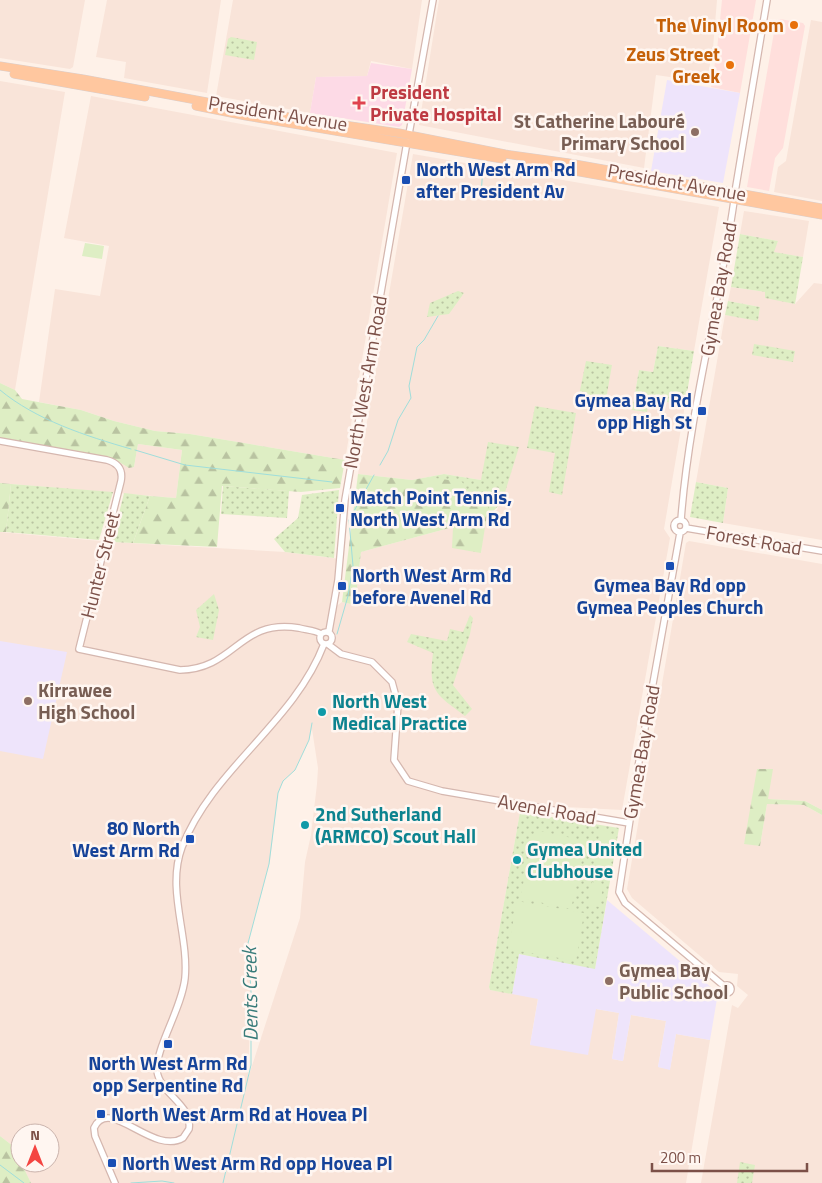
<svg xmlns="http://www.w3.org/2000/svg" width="822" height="1183" font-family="'Titillium Web',sans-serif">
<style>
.residential{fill:#f9e4d9;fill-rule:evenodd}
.commercial{fill:#ffdfdc}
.education{fill:#eee4fb}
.medical{fill:#fddae6}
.grass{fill:url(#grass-dots)}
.forest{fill:url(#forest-firs)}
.pitch{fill:#deeec4}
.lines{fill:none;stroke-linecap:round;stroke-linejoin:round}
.stream{stroke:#9fdedb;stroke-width:1}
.minor-casing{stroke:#d5b7af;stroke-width:8}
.major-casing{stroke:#dacecc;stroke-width:9}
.minor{stroke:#fff;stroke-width:5.5}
.major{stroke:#ffc79f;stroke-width:8}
.food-dot{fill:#e8710a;stroke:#fff6f1;stroke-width:2}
.health-dot{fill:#e0444e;stroke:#fff6f1;stroke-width:2}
.education-dot{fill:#8d6e63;stroke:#fff6f1;stroke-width:2}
.transit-dot{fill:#1a4fb4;stroke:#fff6f1;stroke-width:2}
.culture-dot{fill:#0f9aa8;stroke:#fff6f1;stroke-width:2}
.labels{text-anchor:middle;stroke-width:5;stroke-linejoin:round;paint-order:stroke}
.food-label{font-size:19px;font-weight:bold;fill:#c56008;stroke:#fff6f1;text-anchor:end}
.health-label{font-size:19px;font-weight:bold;fill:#be3a42;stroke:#fff6f1;text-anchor:start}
.street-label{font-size:19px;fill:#7c5048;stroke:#fff6f1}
.education-label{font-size:19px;font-weight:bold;fill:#785e54;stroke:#fff6f1;text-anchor:start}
.transit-label{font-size:19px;font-weight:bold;fill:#164399;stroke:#fff6f1;text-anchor:start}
.culture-label{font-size:19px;font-weight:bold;fill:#0d838f;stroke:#fff6f1;text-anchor:start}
.water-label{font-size:20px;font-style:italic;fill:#377b79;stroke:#fff6f1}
</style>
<defs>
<pattern id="grass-dots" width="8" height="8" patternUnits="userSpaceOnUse" patternTransform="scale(1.25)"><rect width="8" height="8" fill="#deeec4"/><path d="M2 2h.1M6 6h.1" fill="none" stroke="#b9c3a1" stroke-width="1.8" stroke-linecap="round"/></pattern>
<pattern id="forest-firs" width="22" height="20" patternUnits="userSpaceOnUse" patternTransform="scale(1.25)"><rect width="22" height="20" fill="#deeec4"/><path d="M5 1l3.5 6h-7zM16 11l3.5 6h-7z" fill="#b9c3a1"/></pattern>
</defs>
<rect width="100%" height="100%" fill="#fef1e8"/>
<path class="residential" d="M0,0H85L73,67L70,69L0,58Z
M107,0H221L207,93L124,78L126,62L96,57Z
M233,0H422L412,69L371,61L367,76L316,77L310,113L216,96Z
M439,0H717L713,48L707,80L704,82L656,75L644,168L419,125Z
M811,20L822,22V201L774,192L778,167L786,161Z
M0,81L65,92L15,390L0,383Z
M91,96L397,153L345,460L190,434L155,431L114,421L81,410L39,402L55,289L100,296L109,246L64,238Z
M413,154L719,207L694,351L658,346L653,372L639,370L632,410L646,412L649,399L685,405L664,529L670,538L622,810L528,805L520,812L489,987L490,990L538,998L530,1045L596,1009L619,1013L612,1059L623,1061L631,1015L666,1021L658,1067L670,1069L676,1034L710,1040L686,1183H31L21,1163H50V1133H20V1161L13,1146L0,1136V532L112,542L285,552L340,559L335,607L342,602L355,605L361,552L453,527L481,553L485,520L497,510L518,447L481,480L444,474L412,480L358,474ZM312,729L318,768L317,784L311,835L305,862L300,918L248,1078L251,988L247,947L270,861L278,793L283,781L295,770L309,740Z
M744,211L809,221L803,257L773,252L778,241L740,234Z
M814,283L822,284V540L723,523L728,488L696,482L725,315L758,320L760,307L728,301L731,287L766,292L765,297L795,304Z
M0,439L114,459L129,468L134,467L138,444L182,450L176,498L0,483Z
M689,541L822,564V810L805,801L768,799L744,843L760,846L767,804L804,805L822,815V1183H701L732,1005L738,1008L748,995L737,986L738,974L719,972L632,898L627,889L686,543Z"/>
<path class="commercial" d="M722,0H756L740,93L711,87L717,50Z
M780,19L803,23L805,26L783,148L775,158L769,191L747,187L776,21Z"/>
<path class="education" d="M667,80L740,93L723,183L651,171Z
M0,641L67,652L43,759L0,751Z
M607,900L718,993L710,1040L676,1034L670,1070L658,1067L666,1021L631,1015L623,1061L612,1059L619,1013L596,1009L588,1055L530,1045L538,999L512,994L519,954L595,968Z"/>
<path class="medical" d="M371,63L412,69L402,125L399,127L310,113L316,77L367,76Z"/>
<path class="grass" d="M231,37L257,42L254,60L225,55L228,39Z
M740,234L778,241L774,252L803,257L795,304L765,298V292L731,287Z
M458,291L464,293L449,314L427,317L430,303Z
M728,301L760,307L758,321L725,315Z
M754,344L795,351L793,362L752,355Z
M658,346L694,351L685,405L649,399L647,412L632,410L639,370L653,372Z
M586,361L612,365L605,405L578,400Z
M535,406L576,413L562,495L549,492L555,453L527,448Z
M488,442L519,447L502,502L485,520L489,495L468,491L428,477L444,474L481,480Z
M696,482L728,488L723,523L690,517Z
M11,484L113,492L99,540L6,532Z
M223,486L289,491L287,518L221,514Z
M339,490L334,558L285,552L274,539L298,518L302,495Z
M124,493L150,496L133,543L112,542Z
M214,594L219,610L213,640L196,637L200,627L196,610Z
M470,615L473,618L470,634L453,685L472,709L465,716C436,694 428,692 433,653L407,642L411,634L447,641L450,629L463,632Z
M520,812L619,828L595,969L519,954L512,994L490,990L489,987Z
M740,1162L755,1165L752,1183H737Z"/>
<path class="forest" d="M0,383L15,390L22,399L81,410L114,421L155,431L190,434L345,460L340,488L301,492L222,486L217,547L133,543L150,496L176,498L182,450L138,444L134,467L129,468L114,459L0,439Z
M358,474L412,480L428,477L462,482L468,491L490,495L481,553L452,548L453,527L361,552L355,605L342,602Z
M0,483L11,484L6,532H0Z
M757,769H773L768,799L805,801L822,810V815L804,805L767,804L760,846L744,844Z
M0,1136L13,1146L31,1183H0Z"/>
<path class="pitch" d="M85,243L104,246L102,259L82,256Z
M535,830L586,841L571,909L520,898Z
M600,830L611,832L608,855L596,853Z
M596,855L608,856L604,879L593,878Z
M592,882L603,884L600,907L588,905Z
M517,901L584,913L576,961L508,949Z"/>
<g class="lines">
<path class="stream" d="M481,197L483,165
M0,390C36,420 86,436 131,449
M135,450L185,465L332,482
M380,465L388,451L398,420L411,398L409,386L417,347L424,340L438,316
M337,634L348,596L353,566L349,520L374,475
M0,1165L24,1183
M131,1183L162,1181L174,1183
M223,1183L251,1065V988L247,947L269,864L278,793L283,781L295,770L309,740L312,723"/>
<g class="minor-casing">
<path id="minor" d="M409,134L433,0
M735,192L767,0
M0,441L107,460C118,463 123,470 121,481L79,649L180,670C236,669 239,618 299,628C306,630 315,630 321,634
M674 526a6 6 0 1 1 12 0a6 6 0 1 1-12 0Z
M681,520C689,412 719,307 734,201
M686,528L822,551
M680,533L638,767L619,892L625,903L724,986
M329,631L338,580L345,500L407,142
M320 638a6 6 0 1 1 12 0a6 6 0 1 1-12 0Z
M329,645L341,654L372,662L392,682L398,704L394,760L408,781L442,791L629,823
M723 989a4 4 0 1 1 8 0a4 4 0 1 1-8 0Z
M115,1183L95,1136L94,1128C109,1095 153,1156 183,1138L189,1129C193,1105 160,1094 157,1071C155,1049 182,1008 185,978C189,935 166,890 182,847C213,768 294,723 324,644"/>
</g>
<g class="major-casing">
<path id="major" d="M0,66L83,79L282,116L399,133L505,154L569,163L822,208
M14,74L145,97
M196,106L246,116L502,159
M529,163L822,215"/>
</g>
<use href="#minor" class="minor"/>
<use href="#major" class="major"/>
</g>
<g class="food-dot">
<circle cx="794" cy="25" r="5"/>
<circle cx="730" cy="65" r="5"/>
</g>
<path class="health-dot" d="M356.5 95.5h5v5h5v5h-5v5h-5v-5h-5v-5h5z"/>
<g class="education-dot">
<circle cx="695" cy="132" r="5"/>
<circle cx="28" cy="701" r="5"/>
<circle cx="609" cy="981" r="5"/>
</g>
<g class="transit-dot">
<rect x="401" y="175" width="10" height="10" rx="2.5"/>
<rect x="697" y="406" width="10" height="10" rx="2.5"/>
<rect x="335" y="503" width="10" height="10" rx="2.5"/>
<rect x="665" y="561" width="10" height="10" rx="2.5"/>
<rect x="337" y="581" width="10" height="10" rx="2.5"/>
<rect x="185" y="834" width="10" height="10" rx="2.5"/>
<rect x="163" y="1039" width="10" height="10" rx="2.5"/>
<rect x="96" y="1109" width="10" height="10" rx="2.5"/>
<rect x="107" y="1158" width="10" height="10" rx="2.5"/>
</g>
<g class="culture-dot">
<circle cx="322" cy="712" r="5"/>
<circle cx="305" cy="825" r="5"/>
<circle cx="517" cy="860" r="5"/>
</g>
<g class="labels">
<g class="food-label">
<text x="784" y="32">The Vinyl Room</text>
<text x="720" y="61">Zeus Street<tspan x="720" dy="22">Greek</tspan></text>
</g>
<g class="health-label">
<text x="370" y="99">President<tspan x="370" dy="22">Private Hospital</tspan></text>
</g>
<g class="street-label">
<text transform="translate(278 113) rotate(9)" y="7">President Avenue</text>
<text transform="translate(677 182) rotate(10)" y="7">President Avenue</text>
<text transform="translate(718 289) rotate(-80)" y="7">Gymea Bay Road</text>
<text transform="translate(365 382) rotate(-80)" y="7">North West Arm Road</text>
<text transform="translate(754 540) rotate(10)" y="7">Forest Road</text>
<text transform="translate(100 565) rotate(-76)" y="7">Hunter Street</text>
<text transform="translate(641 752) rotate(-80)" y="7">Gymea Bay Road</text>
<text transform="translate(547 809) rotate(10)" y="7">Avenel Road</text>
</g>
<g class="education-label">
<text x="685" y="128" text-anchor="end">St Catherine Labouré<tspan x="685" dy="22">Primary School</tspan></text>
<text x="38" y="697">Kirrawee<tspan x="38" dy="22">High School</tspan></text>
<text x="619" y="977">Gymea Bay<tspan x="619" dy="22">Public School</tspan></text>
</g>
<g class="transit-label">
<text x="416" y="176">North West Arm Rd<tspan x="416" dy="22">after President Av</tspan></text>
<text x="692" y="407" text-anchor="end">Gymea Bay Rd<tspan x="692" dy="22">opp High St</tspan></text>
<text x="350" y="504">Match Point Tennis,<tspan x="350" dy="22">North West Arm Rd</tspan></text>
<text x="352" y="582">North West Arm Rd<tspan x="352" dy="22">before Avenel Rd</tspan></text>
<text x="670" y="592" text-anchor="middle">Gymea Bay Rd opp<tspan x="670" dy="22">Gymea Peoples Church</tspan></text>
<text x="180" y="835" text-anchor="end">80 North<tspan x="180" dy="22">West Arm Rd</tspan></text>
<text x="168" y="1070" text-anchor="middle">North West Arm Rd<tspan x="168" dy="22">opp Serpentine Rd</tspan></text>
<text x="111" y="1121">North West Arm Rd at Hovea Pl</text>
<text x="122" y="1170">North West Arm Rd opp Hovea Pl</text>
</g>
<g class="culture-label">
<text x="332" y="708">North West<tspan x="332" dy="22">Medical Practice</tspan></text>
<text x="315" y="821">2nd Sutherland<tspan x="315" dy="22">(ARMCO) Scout Hall</tspan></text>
<text x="527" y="856">Gymea United<tspan x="527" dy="22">Clubhouse</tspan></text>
</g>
<g class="water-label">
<text transform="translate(250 994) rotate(-91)" y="7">Dents Creek</text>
</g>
</g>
<g transform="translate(35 1148)"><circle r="24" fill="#fff6f1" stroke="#cbb4ad"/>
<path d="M0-4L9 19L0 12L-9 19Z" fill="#f44542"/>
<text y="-8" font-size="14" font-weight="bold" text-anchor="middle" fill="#7c5048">N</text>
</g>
<path d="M652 1163v8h155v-8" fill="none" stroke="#7c5048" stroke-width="2.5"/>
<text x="660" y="1163" font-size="15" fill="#7c5048" stroke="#fff6f1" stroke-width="4" paint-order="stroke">200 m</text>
</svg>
